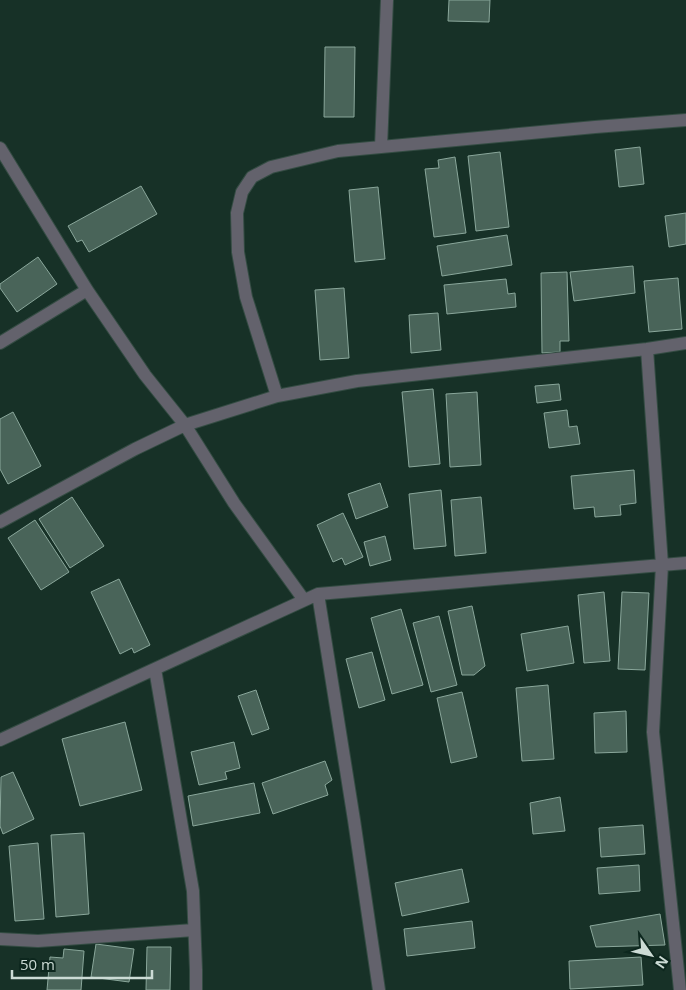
<svg xmlns="http://www.w3.org/2000/svg" width="686" height="990" font-family="'Open Sans',sans-serif">
<style>
.building{fill:#496459;stroke:#8aa79b}
.lines{fill:none;stroke-linecap:round;stroke-linejoin:round}
.minor-casing{stroke:#344c43;stroke-width:14}
.minor{stroke:#63626c;stroke-width:12}
</style>
<rect width="100%" height="100%" fill="#173127"/>
<path class="building" d="M449,0H490L489,22L448,21Z
M325,47H355L354,117H324Z
M640,147L644,184L619,187L615,150Z
M500,152L509,227L476,231L468,156Z
M455,157L466,233L434,237L425,169L439,168L438,160Z
M141,186L157,214L89,252L82,240L77,242L68,226Z
M378,187L385,259L355,262L349,190Z
M686,213V244L669,247L665,216Z
M507,235L512,265L442,276L437,246Z
M38,257L57,284L17,312L0,288V284Z
M633,266L635,293L574,301L570,272Z
M567,272L569,341H560V352L542,353L541,273Z
M678,278L682,329L649,332L644,281Z
M506,279L508,294L515,293L516,307L447,314L444,285Z
M344,288L349,358L320,360L315,290Z
M438,313L441,350L411,353L409,315Z
M559,384L561,400L537,403L535,386Z
M433,389L440,464L409,467L402,392Z
M477,392L481,465L450,467L446,394Z
M567,410L569,427L577,426L580,444L549,448L544,413Z
M13,412L41,466L8,484L0,469V419Z
M634,470L636,503L620,505L621,515L595,517L594,507L574,509L571,476Z
M380,483L388,507L356,519L348,494Z
M441,490L446,546L414,549L409,494Z
M72,497L104,546L70,568L39,519Z
M481,497L486,553L455,556L451,500Z
M343,513L363,557L345,565L342,558L333,562L317,525Z
M35,520L69,572L41,590L8,538Z
M385,536L391,560L370,566L364,542Z
M119,579L150,645L134,653L132,648L120,654L91,592Z
M604,592L610,661L584,663L578,595Z
M622,592L649,593L645,670L618,669Z
M472,606L485,666L474,675H462L448,611Z
M401,609L423,685L392,694L371,618Z
M439,616L457,685L431,692L413,623Z
M568,626L574,663L527,671L521,634Z
M372,652L385,700L359,708L346,659Z
M548,685L554,759L522,761L516,688Z
M256,690L269,729L252,735L238,696Z
M462,692L477,757L451,763L437,698Z
M626,711L627,752L595,753L594,713Z
M125,722L142,790L80,806L62,739Z
M234,742L240,768L225,772L227,779L199,785L191,752Z
M325,761L332,780L325,785L328,795L273,814L262,783Z
M13,772L34,819L3,834L0,826L1,777Z
M254,783L260,813L193,826L188,796Z
M560,797L565,831L533,834L530,803Z
M643,825L645,854L601,857L599,828Z
M84,833L89,914L56,917L51,835Z
M38,843L44,919L15,921L9,846Z
M639,865L640,891L599,894L597,868Z
M462,869L469,902L402,916L395,883Z
M660,914L665,945L596,947L590,926Z
M472,921L475,948L407,956L404,929Z
M96,944L134,949L129,982L91,977Z
M147,947H171L170,990H146Z
M64,949L84,951L81,990H47L50,957L63,958Z
M641,957L643,985L570,989L569,961Z"/>
<g class="lines">
<g class="minor-casing">
<path id="minor" d="M381,147L387,0
M0,148L87,290L145,375L185,425L234,503L304,600
M0,343L87,290
M647,349L662,565L653,732L680,990
M277,396L246,297L238,252L237,213L242,192L252,177L271,167L338,151L595,127L686,120
M0,522L135,449L185,425L277,396L357,381L647,349L686,343
M318,594L354,820L379,990
M155,669L193,891L196,970V990
M0,740L318,594L686,563
M0,939L38,941L194,930"/>
</g>
<use href="#minor" class="minor"/>
</g>
<g transform="translate(651 955) rotate(124)" stroke="#0d271e" stroke-width="4" paint-order="stroke">
<path d="M0-4L9 19L0 12L-9 19Z" fill="#ccdbd5"/>
<text y="-8" font-size="14" font-weight="bold" text-anchor="middle" fill="#ccdbd5">N</text>
</g>
<path d="M12 970v8h140v-8" fill="none" stroke="#ccdbd5" stroke-width="2.5"/>
<text x="20" y="970" font-size="15" fill="#ccdbd5" stroke="#0d271e" stroke-width="4" paint-order="stroke">50 m</text>
</svg>
